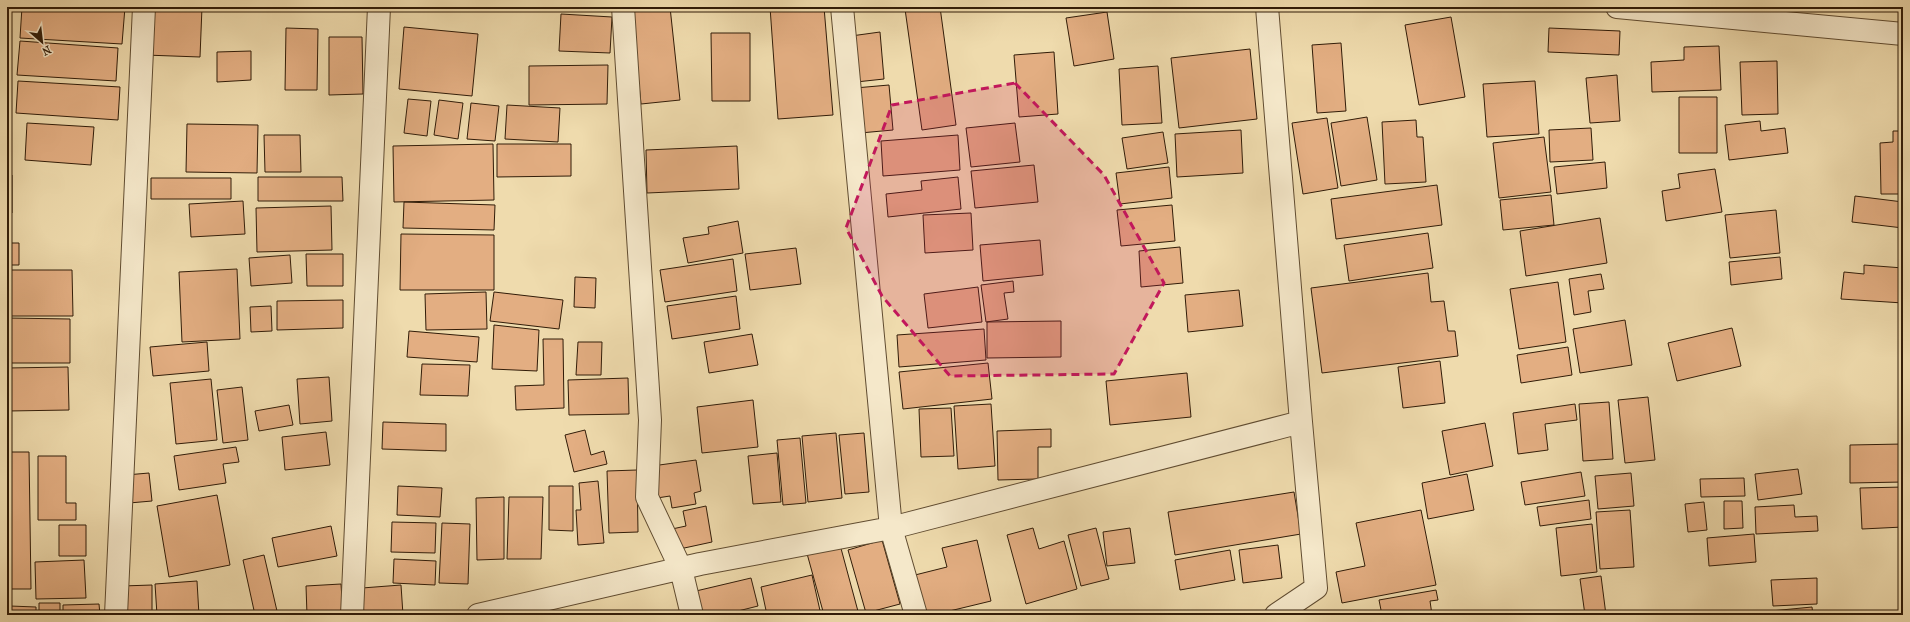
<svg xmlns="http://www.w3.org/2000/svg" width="1910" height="622" font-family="'IM FELL French Canon',serif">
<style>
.building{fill:#e3ae82;stroke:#311c08}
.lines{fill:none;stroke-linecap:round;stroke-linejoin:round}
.minor-casing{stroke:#604c31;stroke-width:24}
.minor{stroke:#f5e8ca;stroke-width:22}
.marked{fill:#c2185b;fill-opacity:0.2;stroke:#c2185b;stroke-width:3;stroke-dasharray:8 5;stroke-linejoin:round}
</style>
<rect width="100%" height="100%" fill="#efdbad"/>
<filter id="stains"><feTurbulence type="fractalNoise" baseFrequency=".005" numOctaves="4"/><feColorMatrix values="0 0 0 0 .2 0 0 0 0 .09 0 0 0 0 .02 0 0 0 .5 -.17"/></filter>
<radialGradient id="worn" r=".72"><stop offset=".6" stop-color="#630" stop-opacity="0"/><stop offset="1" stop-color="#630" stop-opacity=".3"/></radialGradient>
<path class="building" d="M22,7H125L122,44L20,38Z
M147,7H202L200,57L145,55Z
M631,7H670L680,100L641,104Z
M770,7H824L833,115L778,119Z
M918,7H940L956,125L922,130L905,9Z
M1107,12L1114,59L1074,66L1066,18Z
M561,14L612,17L610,53L559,51Z
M1451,17L1465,97L1419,105L1405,25Z
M404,27L478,34L472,96L399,89Z
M286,28L318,29L317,90H285Z
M1549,28L1620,31L1619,55L1548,52Z
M880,32L884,79L856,82L851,36Z
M711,33H750V101H712Z
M329,37H362L363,94L329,95Z
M20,41L118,48L116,81L17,75Z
M1341,43L1346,111L1317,113L1312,45Z
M1719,46L1721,90L1652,92L1651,62L1684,60V47Z
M1250,49L1257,119L1179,128L1171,58Z
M251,51V80L217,82V52Z
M1054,52L1058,114L1019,117L1014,55Z
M1777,61L1778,114L1742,115L1740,62Z
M608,65L607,104L529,105V66Z
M1158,66L1162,123L1122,125L1119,69Z
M1617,75L1620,121L1590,123L1586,78Z
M18,81L120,87L118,120L16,113Z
M1535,81L1539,134L1487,137L1483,84Z
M889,85L893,130L860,133L855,88Z
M7,89H10L9,117H7Z
M1679,97H1717V153H1679Z
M408,99L431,101L427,136L404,133Z
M439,100L463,103L458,139L434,135Z
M471,103L499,106L495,141L467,139Z
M507,105L560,108L558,142L505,139Z
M1367,117L1377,180L1341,186L1331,123Z
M1327,118L1338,188L1303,194L1292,123Z
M1416,120L1417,137H1423L1426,182L1385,184L1382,122Z
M1760,121L1761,131L1785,128L1788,153L1729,160L1725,125Z
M27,123L94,127L91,165L25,160Z
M1015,123L1020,162L971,167L966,128Z
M187,124L258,125L257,173L186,172Z
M1591,128L1593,160L1550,162L1549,130Z
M1241,130L1243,173L1177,177L1175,134Z
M1893,131H1903V194H1881L1880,143L1893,142Z
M1163,132L1168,163L1127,169L1122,138Z
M264,135H300L301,172H265Z
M958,135L960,170L883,176L881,141Z
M1544,137L1551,192L1499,198L1493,143Z
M493,144L494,200L394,202L393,146Z
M497,144H571V176L497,177Z
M737,146L739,189L647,193L646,150Z
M1605,162L1607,188L1557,194L1554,167Z
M1034,165L1038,202L975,208L971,171Z
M1169,167L1172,198L1120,204L1116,173Z
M1715,169L1722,212L1666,221L1662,191L1680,188L1678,174Z
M7,175H12V213H7Z
M258,177H342L343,201H258Z
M958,177L961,209L888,217L886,194L922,190L921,181Z
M151,178H231V199H151Z
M1437,185L1442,225L1336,239L1331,199Z
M1551,195L1554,225L1503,230L1500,200Z
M1855,196L1903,202V228L1852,222Z
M243,201L245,234L191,237L189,204Z
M404,202L495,205L494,230L403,228Z
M1172,205L1175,241L1121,246L1117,210Z
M331,206L332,250L257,252L256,208Z
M1776,210L1780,253L1730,258L1725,215Z
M971,213L973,250L925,253L923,215Z
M1600,218L1607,263L1526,276L1520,231Z
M738,221L743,253L688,263L683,238L709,234L708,227Z
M1428,233L1433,268L1349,281L1344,245Z
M401,234L494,235V290H400Z
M1040,240L1043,275L983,281L980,245Z
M7,243H19V265H7Z
M1180,247L1183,283L1141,287L1139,251Z
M796,248L801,284L750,290L745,254Z
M306,254H343V286H307Z
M290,255L292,283L251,286L249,258Z
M1780,257L1782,279L1731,285L1729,262Z
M733,259L737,291L665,302L660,270Z
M1864,265L1903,268V303L1841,299L1844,272L1864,274Z
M237,269L240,339L182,342L179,272Z
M7,270H72L73,316H7Z
M1428,273L1431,302L1444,301L1448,331H1455L1458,356L1322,373L1311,288Z
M1601,274L1604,289L1588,291L1591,312L1574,315L1569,279Z
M575,277L596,278L595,308L574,307Z
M1013,281L1014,292L1004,293L1008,319L986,322L981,285Z
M1558,282L1566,342L1519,349L1510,289Z
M978,287L982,322L928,328L924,294Z
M1239,290L1243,326L1188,332L1185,295Z
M486,292L487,329L426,330L425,294Z
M494,292L563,300L559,329L490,321Z
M736,296L740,329L672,339L667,306Z
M343,300V328L277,330V301Z
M271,306L272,331L251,332L250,307Z
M7,318L70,319V363H7Z
M1625,320L1632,365L1580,373L1573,329Z
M1061,321V357L987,358V322Z
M494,325L539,330L537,371L492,369Z
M1732,328L1741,366L1677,381L1668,343Z
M984,329L986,360L899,367L897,335Z
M409,331L479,337L477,362L407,357Z
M752,334L758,365L709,373L704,342Z
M543,339H563L564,408L516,410L515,386L544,385Z
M207,342L209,371L153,376L150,347Z
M578,342H602L601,375H576Z
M1568,347L1572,375L1521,383L1517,355Z
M1440,361L1445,403L1403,408L1398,367Z
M988,363L992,399L903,409L899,372Z
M422,364L470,365L468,396L420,395Z
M68,367L69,410L8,411L7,368Z
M1187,373L1191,417L1110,425L1106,381Z
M329,377L332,421L300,424L297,379Z
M628,378L629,414L569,415L568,380Z
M211,379L217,440L176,444L170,383Z
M242,387L248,440L223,443L217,390Z
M1648,397L1655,460L1625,463L1618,400Z
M753,400L758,447L702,453L697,407Z
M1609,402L1613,459L1583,461L1579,404Z
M991,404L995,466L958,469L954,406Z
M1575,404L1577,420L1545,424L1548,450L1518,454L1513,413Z
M289,405L293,425L259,431L255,411Z
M951,408L954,456L921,457L919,409Z
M383,422L446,424V451L382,449Z
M1485,423L1493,466L1450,475L1442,431Z
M1051,429V447H1038V479L998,480L997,431Z
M585,430L591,455L604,451L607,464L574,472L565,435Z
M326,432L330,465L285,470L282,437Z
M836,433L842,498L808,502L802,436Z
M864,433L869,492L845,494L839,435Z
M800,438L806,503L783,505L777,440Z
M1903,444V482L1850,483V445Z
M236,447L239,462L223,464L226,483L179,490L174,456Z
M7,452H29L31,589H7Z
M777,453L781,502L753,504L748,456Z
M38,456H66V503H76V520H38Z
M696,460L701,491L694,493L696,504L672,508L670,496L657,498L652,466Z
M1798,469L1802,494L1758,500L1755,474Z
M637,470L638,532L609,533L607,471Z
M1581,472L1585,496L1525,505L1521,482Z
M149,473L152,501L129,503L126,475Z
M1631,473L1634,506L1598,509L1595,476Z
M1467,474L1474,510L1428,519L1422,483Z
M1744,478L1745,496L1701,497L1700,479Z
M598,481L604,543L578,545L576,510H581L579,483Z
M398,486L442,488L440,517L397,515Z
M549,486H573V531L549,530Z
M1903,487V527L1862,529L1860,488Z
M1294,492L1301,534L1175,555L1168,512Z
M217,495L230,565L169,577L157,506Z
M504,497V559L477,560L476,498Z
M509,497H543L541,559H507Z
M1589,500L1591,519L1540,526L1537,507Z
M1724,501H1742L1743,528L1724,529Z
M1704,502L1707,530L1688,532L1685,504Z
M1794,505L1795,517L1817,516L1818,531L1756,534L1755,507Z
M706,506L712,542L675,550L672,529L686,526L683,511Z
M1421,510L1436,585L1342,603L1336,572L1365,566L1356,523Z
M1630,510L1634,567L1600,569L1596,512Z
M392,522L436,523L435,553L391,552Z
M442,523L470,524L468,584L439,583Z
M1592,524L1597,572L1561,576L1556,528Z
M59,525H86V556H59Z
M331,526L337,556L278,567L272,538Z
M1033,528L1039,549L1064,541L1077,589L1026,604L1007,535Z
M1096,528L1109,579L1081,586L1068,535Z
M1130,528L1135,563L1107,566L1103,532Z
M1754,534L1756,562L1709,566L1707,538Z
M882,540L900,604L866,613L848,550Z
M977,540L991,601L933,615H924L915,575L947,567L942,548Z
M839,541L859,615H824L806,550Z
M1278,545L1282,578L1243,583L1239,550Z
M1230,550L1235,580L1180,590L1175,560Z
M264,555L277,611L255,615L243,560Z
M394,559L436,561L435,585L393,583Z
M84,560L86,598L36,599L35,562Z
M812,575L821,615H767L761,587Z
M1601,576L1606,615H1585L1580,579Z
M751,578L758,606L722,615H702L696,591Z
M1817,578V604L1773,606L1771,580Z
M197,581L199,615H157L155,584Z
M341,584L343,615H307L306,586Z
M152,585V615H122V586Z
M401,585L403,615H364L362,588Z
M1436,590L1438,600L1430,601L1432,615H1382L1379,600Z
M39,603H60V615H39Z
M99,604L100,615H63V605Z
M10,606L36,607V615H10Z
M1812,607L1813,615H1771V611Z"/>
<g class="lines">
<g class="minor-casing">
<path id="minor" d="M623,7L650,420L647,497L681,569L692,615
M842,7L891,528L916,615
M1267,7L1301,422L1316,588L1276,615
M1617,7L1903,34
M116,615L144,7
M352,615L379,7
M478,615L700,564L891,528L1301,422"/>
</g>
<use href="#minor" class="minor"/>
</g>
<path class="marked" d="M1015,83L1104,175L1164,283L1114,374L950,376L882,296L846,228L892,105Z"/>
<rect width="1910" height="622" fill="none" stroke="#efdbad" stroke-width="24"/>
<rect x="8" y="8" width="1894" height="606" fill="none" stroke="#311c08" stroke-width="2"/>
<rect x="12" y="12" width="1886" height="598" fill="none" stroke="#311c08"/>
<g transform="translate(42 42) rotate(152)" stroke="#f5e8ca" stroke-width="3" paint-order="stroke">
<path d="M0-3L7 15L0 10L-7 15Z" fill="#311c08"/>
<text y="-6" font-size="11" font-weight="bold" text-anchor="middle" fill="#311c08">N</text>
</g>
<rect width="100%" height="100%" filter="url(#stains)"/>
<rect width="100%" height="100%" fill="url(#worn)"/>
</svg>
